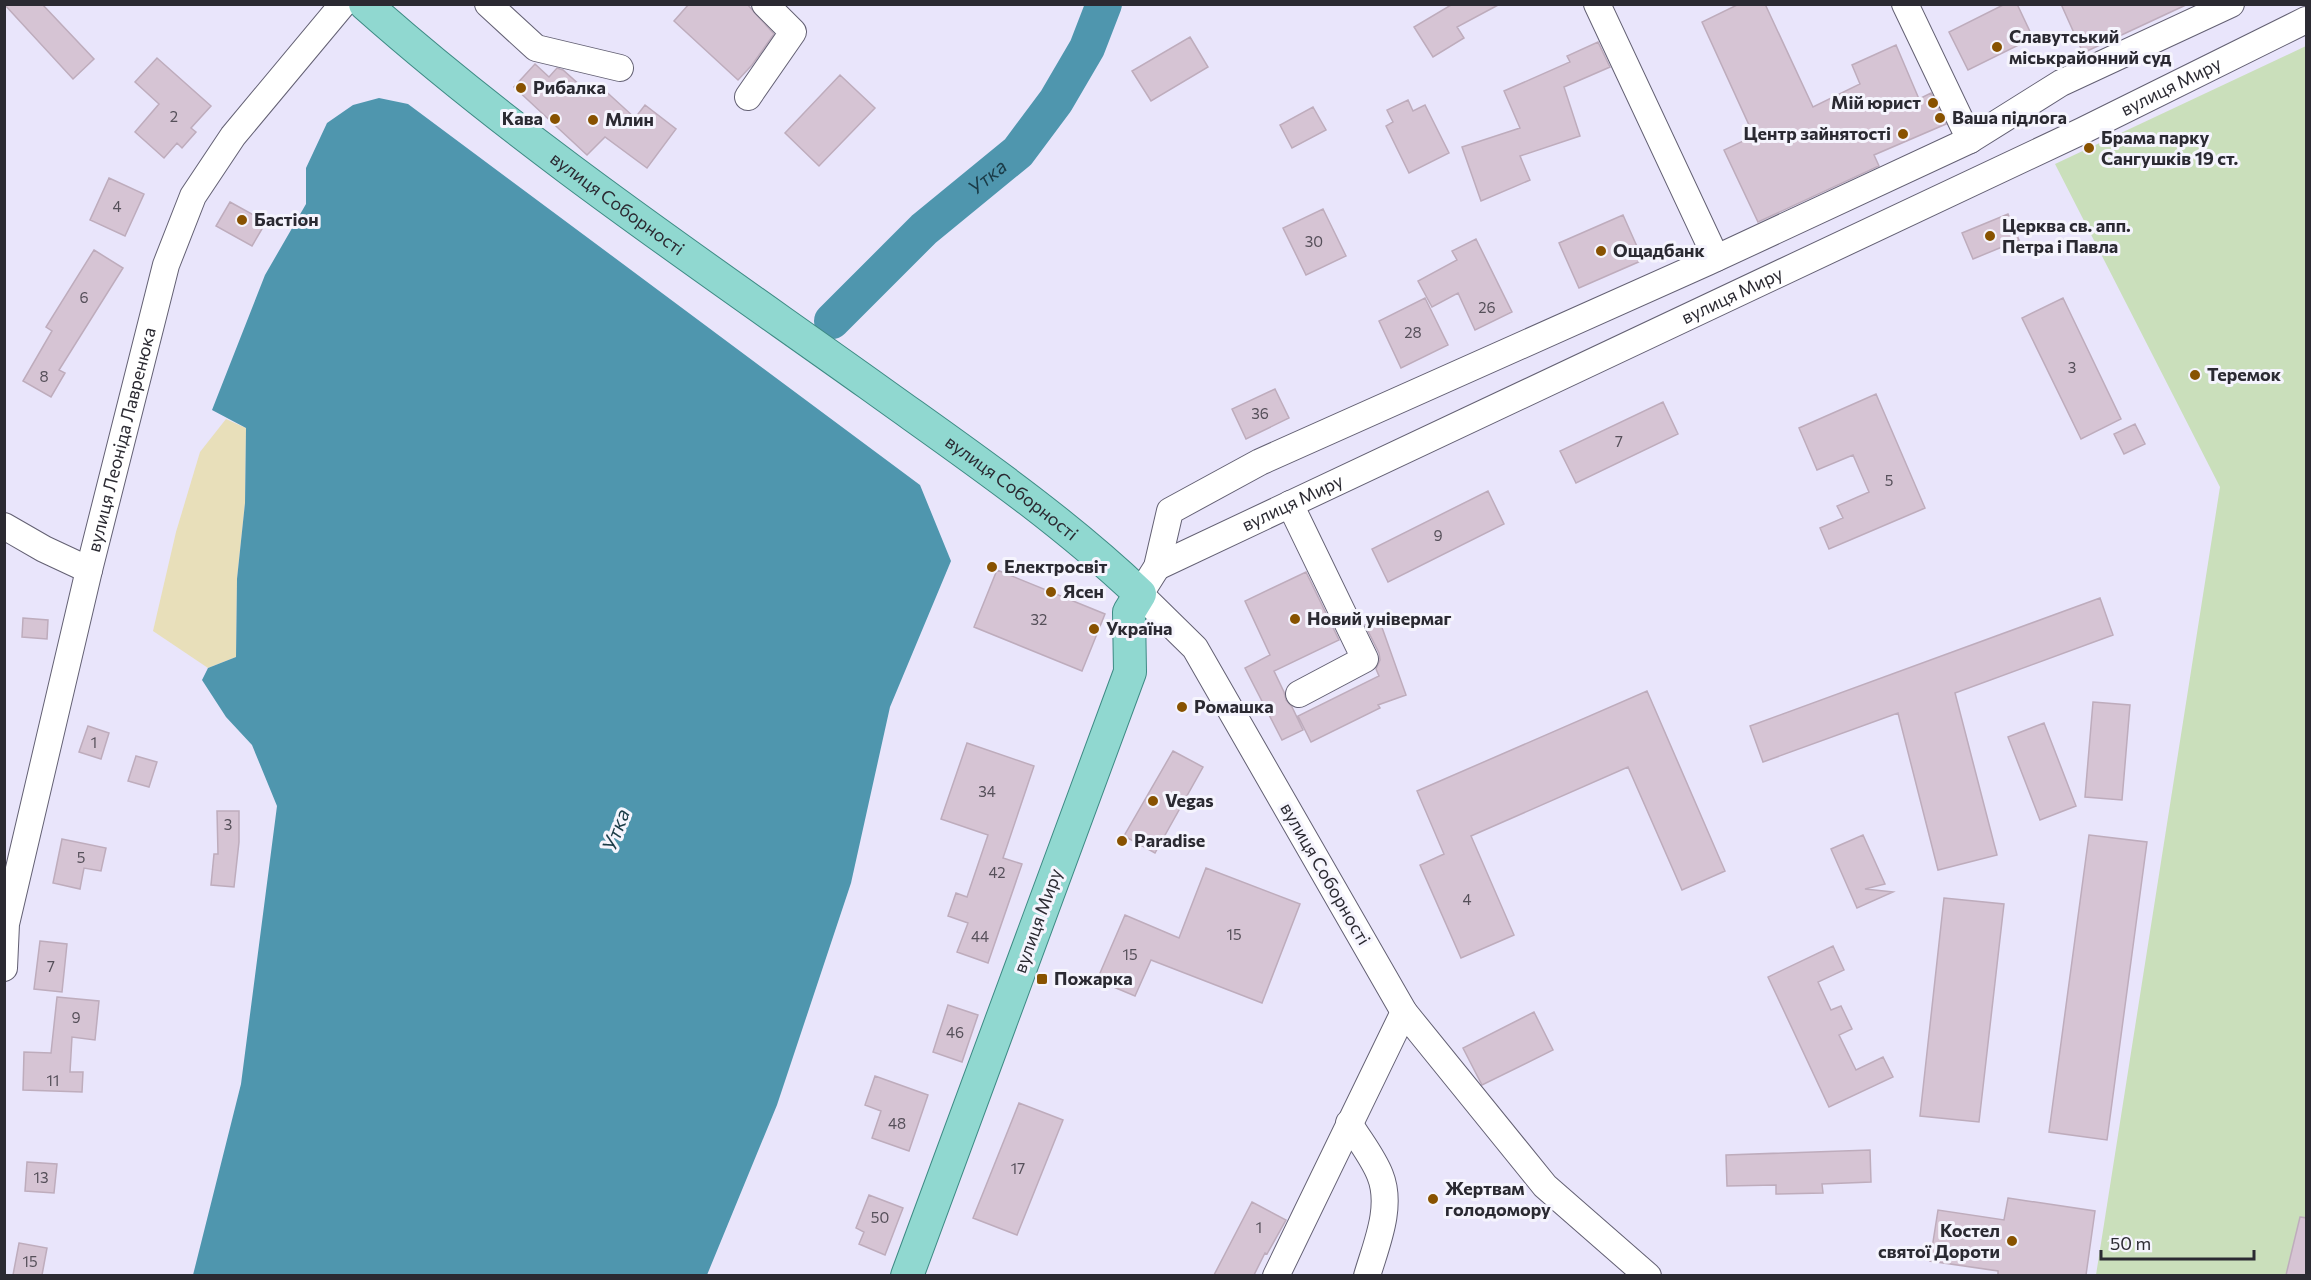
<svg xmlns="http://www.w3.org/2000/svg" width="2311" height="1280" font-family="Commissioner,sans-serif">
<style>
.green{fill:#cadfbb}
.sand{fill:#e8dfba}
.water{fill:#4f96ae}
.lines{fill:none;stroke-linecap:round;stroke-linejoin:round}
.river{stroke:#4f96ae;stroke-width:36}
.building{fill:#d6c4d4;stroke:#beacbc;stroke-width:1.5}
.minor-casing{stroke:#636073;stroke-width:28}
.major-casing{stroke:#3d8a84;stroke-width:34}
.minor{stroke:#fff;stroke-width:26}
.major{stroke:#90d8d0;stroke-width:32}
.poi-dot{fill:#885200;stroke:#f5f4fd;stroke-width:2}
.labels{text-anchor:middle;stroke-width:6;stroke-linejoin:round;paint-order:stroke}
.number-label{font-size:15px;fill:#56505a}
.poi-label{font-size:18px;font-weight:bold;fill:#2b2a32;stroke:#f5f4fd;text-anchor:start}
.street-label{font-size:18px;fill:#2b2a32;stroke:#f5f4fd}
.water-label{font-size:20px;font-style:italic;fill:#1a3b47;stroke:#f5f4fd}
</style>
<rect width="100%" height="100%" fill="#e9e5fb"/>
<path class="green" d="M2306,46V1275H2096L2220,487L2055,164Z"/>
<path class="sand" d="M226,419L246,428L245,503L237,579L236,657L208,668L153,631L176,532L200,452Z"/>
<path class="water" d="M379,98L408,104L920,485L951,561L890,707L851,883L777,1105L707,1275H193L241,1084L277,806L252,745L226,717L202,680L208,668L236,657L237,579L245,503L246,428L212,410L265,275L306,204V168L327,123L353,105Z"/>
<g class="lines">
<path class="river" id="s1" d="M832,321L924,229L1018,152L1056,101L1087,48L1104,4"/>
</g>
<path class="building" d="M4,4H42L94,59L73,79Z
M689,4H747L774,34L752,65L738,80L674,21Z
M1500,4L1457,27L1464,38L1433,57L1414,27L1451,5Z
M1739,4H1765L1813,107L1860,84L1852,65L1896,45L1919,99L1931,93L1946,124L1874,155L1879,166L1758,222L1724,150L1754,136L1702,22Z
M2005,4H2017L2033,38L1968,70L1949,32Z
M2061,4H2188L2083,53Z
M1190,37L1208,67L1151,101L1132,71Z
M1598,42L1610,67L1564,87L1580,136L1520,156L1530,180L1481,201L1462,147L1520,128L1504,91L1570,62L1567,56Z
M157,58L211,106L191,128L196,132L182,148L177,143L164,158L135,132L159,104L135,82Z
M535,64L549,77L557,68L563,70L591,95L600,86L635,118L645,105L676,129L647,168L605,137L587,155L514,87Z
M840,75L875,108L819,166L785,133Z
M1408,100L1413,111L1425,105L1449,153L1409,173L1386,126L1393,122L1387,110Z
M1313,107L1326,130L1292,148L1280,125Z
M109,178L144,194L125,236L90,220Z
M230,202L266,222L252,246L216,226Z
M1323,209L1346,256L1306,275L1283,228Z
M2008,214L2019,240L1973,259L1962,233Z
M1623,215L1643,260L1579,288L1559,243Z
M1476,239L1512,312L1475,330L1458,293L1432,307L1418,281L1457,260L1452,251Z
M94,250L123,268L59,370L65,373L51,397L23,381L52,331L46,327Z
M1425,298L1448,345L1401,368L1379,321Z
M2063,298L2121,419L2081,439L2022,318Z
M1275,389L1289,418L1246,439L1232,409Z
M1876,394L1925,508L1829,549L1820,528L1843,518L1837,506L1869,492L1853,455L1817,470L1799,428Z
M1663,402L1678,434L1576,483L1560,451Z
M2135,424L2145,444L2124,454L2114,434Z
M1488,491L1504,524L1388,582L1372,549Z
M997,570L1105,614L1082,671L974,627Z
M1306,572L1339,640L1274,671L1284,692L1286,700L1292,707L1303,730L1282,740L1245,668L1270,655L1245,601Z
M2100,598L2113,635L1955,693L1997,855L1938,870L1898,713L1763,762L1750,726Z
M23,618L48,620L47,639L22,637Z
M1379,619L1406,695L1378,705L1380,708L1311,742L1298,716L1379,676L1376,669L1380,660L1379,653L1365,625Z
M1647,691L1725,871L1682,890L1628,767L1471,836L1514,935L1461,958L1420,865L1444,854L1417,791Z
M2093,702L2130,705L2122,800L2085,797Z
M2044,723L2076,806L2040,820L2008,737Z
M88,726L109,733L101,759L79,752Z
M967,743L1034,766L1003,858L1022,864L988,963L957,952L968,923L948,916L956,893L967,897L988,835L941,819Z
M1173,751L1203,767L1155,853L1124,836Z
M136,756L157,762L149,787L128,781Z
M217,811H239V842L234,887L211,885L214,854H218Z
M1863,835L1885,884L1865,889L1893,892L1857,908L1831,849Z
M2089,835L2147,842L2107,1140L2049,1132Z
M62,839L106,848L101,871L84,868L80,889L53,883Z
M1206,868L1300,904L1262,1003L1151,960L1135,996L1097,980L1125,915L1179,938Z
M1944,898L2004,904L1979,1122L1920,1116Z
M40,941L67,944L62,992L34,989Z
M1833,946L1844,970L1818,982L1831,1010L1841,1006L1852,1029L1839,1035L1856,1070L1883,1057L1893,1077L1829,1107L1768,977Z
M57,997L99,1001L95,1040L72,1037L70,1072H83L82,1092L23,1090L24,1052L51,1053Z
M948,1005L978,1015L962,1062L933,1052Z
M1534,1012L1553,1050L1482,1085L1463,1048Z
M875,1076L928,1095L909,1151L872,1138L881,1111L865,1105Z
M1019,1103L1063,1120L1017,1235L973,1218Z
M1870,1150L1871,1182L1822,1184L1823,1193L1776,1194V1185L1727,1186L1726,1155Z
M27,1162L57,1164L54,1193L25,1191Z
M869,1195L903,1208L885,1255L859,1244L864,1232L856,1228Z
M2008,1198L2095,1211L2086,1275H1998V1271L1930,1261L1938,1210L2004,1220Z
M1252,1202L1286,1220L1267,1254L1265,1253L1254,1275H1214Z
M2300,1217L2307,1218V1275H2286Z
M19,1243L47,1248L42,1275H13Z"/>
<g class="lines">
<g class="minor-casing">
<g id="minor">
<path d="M488,4L536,48L620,68"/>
<path d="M1597,4L1716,258"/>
<path d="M1905,4L1970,140"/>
<path d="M748,97L793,32L765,4"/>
<path d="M1290,504L1365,659L1299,694"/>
<path d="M4,526L44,549L89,570"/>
<path id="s2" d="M1157,567L2082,131L2306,20"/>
<path id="s3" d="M4,968L6,924L89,570L166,265L193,196L233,136L343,4"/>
<path d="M1349,1123C1359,1140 1373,1157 1380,1175C1393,1207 1376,1245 1367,1276"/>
<path d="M1276,1276L1404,1012"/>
<path d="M1648,1276L1545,1186L1404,1012L1195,648L1140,594L1157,567L1170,511L1260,462L1708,262L1970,140L2061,83L2231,4"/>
</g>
</g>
<g class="major-casing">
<g id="major">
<path id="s4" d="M365,4C523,144 698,262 869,384C962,451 1057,515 1140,594L1129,612L1130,672L907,1276"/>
</g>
</g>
<use href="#minor" class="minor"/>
<use href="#major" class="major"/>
</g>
<g class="poi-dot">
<circle cx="1997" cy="47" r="6"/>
<circle cx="521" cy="88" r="6"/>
<circle cx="1933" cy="103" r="6"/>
<circle cx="1940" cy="118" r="6"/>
<circle cx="555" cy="119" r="6"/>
<circle cx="593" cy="120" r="6"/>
<circle cx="1903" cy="134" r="6"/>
<circle cx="2089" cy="148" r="6"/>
<circle cx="242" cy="220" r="6"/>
<circle cx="1990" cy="236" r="6"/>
<circle cx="1601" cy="251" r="6"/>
<circle cx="2195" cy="375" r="6"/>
<circle cx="992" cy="567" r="6"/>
<circle cx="1051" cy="592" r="6"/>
<circle cx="1295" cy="619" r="6"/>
<circle cx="1094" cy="629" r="6"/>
<circle cx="1182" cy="707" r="6"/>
<circle cx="1153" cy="801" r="6"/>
<circle cx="1122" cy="841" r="6"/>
<rect x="1036" y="973" width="12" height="12" rx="3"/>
<circle cx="1433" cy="1199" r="6"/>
<circle cx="2012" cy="1241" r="6"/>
</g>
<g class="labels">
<g class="number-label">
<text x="174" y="122">2</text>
<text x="117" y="212">4</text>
<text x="1314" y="247">30</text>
<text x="84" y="303">6</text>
<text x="1487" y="313">26</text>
<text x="1413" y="338">28</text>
<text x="2072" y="373">3</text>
<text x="44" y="382">8</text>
<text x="1260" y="419">36</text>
<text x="1619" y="447">7</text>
<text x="1889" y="486">5</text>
<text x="1438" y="541">9</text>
<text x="1039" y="625">32</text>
<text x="94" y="748">1</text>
<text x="987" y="797">34</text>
<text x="228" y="830">3</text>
<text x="81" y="863">5</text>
<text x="997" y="878">42</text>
<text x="1467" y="905">4</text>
<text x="1234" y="940">15</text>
<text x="980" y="942">44</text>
<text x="1130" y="960">15</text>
<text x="51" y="972">7</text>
<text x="76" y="1023">9</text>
<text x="955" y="1038">46</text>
<text x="53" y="1086">11</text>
<text x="897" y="1129">48</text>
<text x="1018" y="1174">17</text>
<text x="41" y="1183">13</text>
<text x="880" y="1223">50</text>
<text x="1259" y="1233">1</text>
<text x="30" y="1267">15</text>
</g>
<g class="poi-label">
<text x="2009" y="43">Славутський<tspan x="2009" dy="21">міськрайонний суд</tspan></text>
<text x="533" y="94">Рибалка</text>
<text x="1921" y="109" text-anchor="end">Мій юрист</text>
<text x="1952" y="124">Ваша підлога</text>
<text x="543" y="125" text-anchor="end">Кава</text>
<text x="605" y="126">Млин</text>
<text x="1891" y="140" text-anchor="end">Центр зайнятості</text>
<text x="2101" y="144">Брама парку<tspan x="2101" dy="21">Сангушків 19 ст.</tspan></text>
<text x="254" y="226">Бастіон</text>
<text x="2002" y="232">Церква св. апп.<tspan x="2002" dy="21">Петра і Павла</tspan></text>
<text x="1613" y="257">Ощадбанк</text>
<text x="2207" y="381">Теремок</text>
<text x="1004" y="573">Електросвіт</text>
<text x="1063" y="598">Ясен</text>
<text x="1307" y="625">Новий універмаг</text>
<text x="1106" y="635">Україна</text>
<text x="1194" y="713">Ромашка</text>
<text x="1165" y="807">Vegas</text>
<text x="1134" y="847">Paradise</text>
<text x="1054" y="985">Пожарка</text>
<text x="1445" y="1195">Жертвам<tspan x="1445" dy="21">голодомору</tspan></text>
<text x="2000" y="1237" text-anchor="end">Костел<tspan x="2000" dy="21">святої Дороти</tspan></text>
</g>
<g class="street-label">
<text dy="6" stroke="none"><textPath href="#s2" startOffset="1122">вулиця Миру</textPath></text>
<text dy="6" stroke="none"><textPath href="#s4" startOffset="322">вулиця Соборності</textPath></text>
<text dy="6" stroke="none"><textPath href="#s2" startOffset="636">вулиця Миру</textPath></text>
<text dy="6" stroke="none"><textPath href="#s3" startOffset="542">вулиця Леоніда Лавренюка</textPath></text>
<text dy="6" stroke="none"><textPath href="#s4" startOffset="808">вулиця Соборності</textPath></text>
<text dy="6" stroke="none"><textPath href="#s2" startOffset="150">вулиця Миру</textPath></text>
<text transform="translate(1325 874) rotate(60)" y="6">вулиця Соборності</text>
<text transform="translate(1038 921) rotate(-70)" y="6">вулиця Миру</text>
</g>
<g class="water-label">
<text dy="7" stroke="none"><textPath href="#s1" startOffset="212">Утка</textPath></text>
<text transform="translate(616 830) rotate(-69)" y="7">Утка</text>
</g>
</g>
<rect width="2311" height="1280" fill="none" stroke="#2b2a32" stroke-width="12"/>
<path d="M2101 1250v9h153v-9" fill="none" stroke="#2b2a32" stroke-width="3"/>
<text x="2110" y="1250" font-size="18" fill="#2b2a32" stroke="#f5f4fd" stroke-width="4.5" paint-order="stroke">50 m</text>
</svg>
